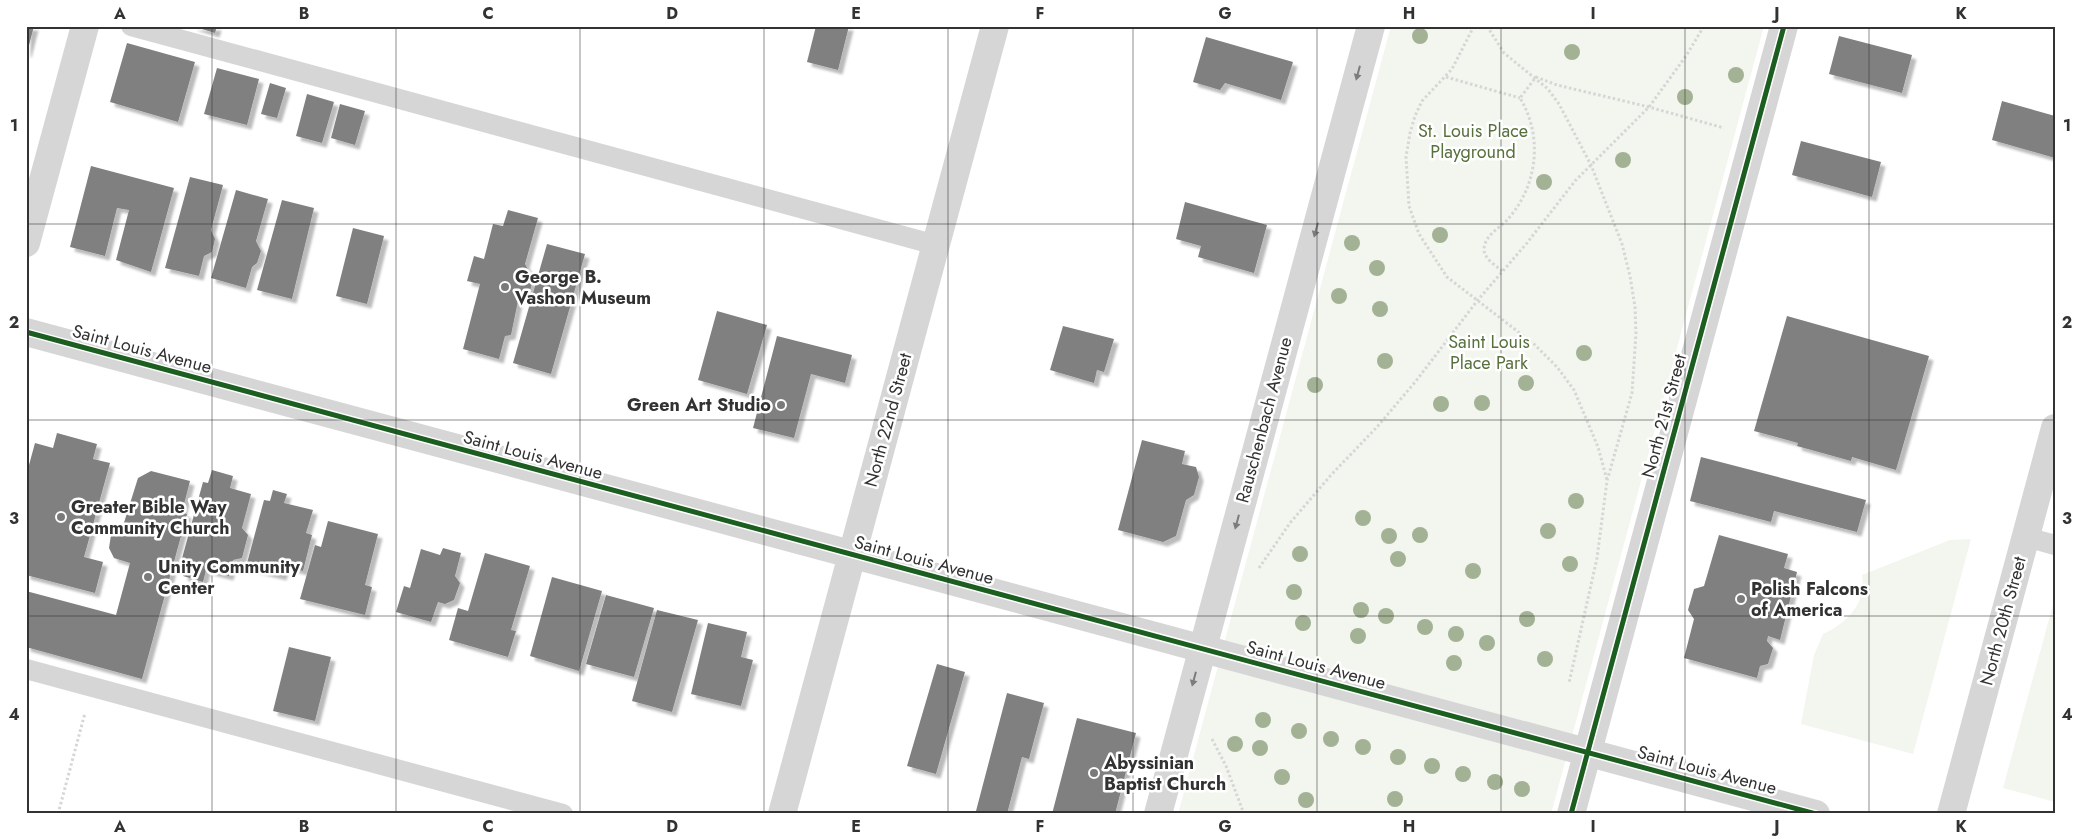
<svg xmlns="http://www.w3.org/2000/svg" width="2081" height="840" font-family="Jost,sans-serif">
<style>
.green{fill:#f3f6ee}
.building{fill:#808080;filter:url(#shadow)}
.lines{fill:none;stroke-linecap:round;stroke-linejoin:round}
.path{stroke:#d6d6d6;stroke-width:3;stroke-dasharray:2.5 2.5;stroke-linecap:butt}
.service{stroke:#d6d6d6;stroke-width:20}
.minor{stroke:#d6d6d6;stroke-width:28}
.tertiary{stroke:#d6d6d6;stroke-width:28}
.cycleway-casing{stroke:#fff;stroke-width:8}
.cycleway{stroke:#1b5e20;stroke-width:5}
.tree{fill:#a3b194}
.oneway{fill:#7c7c7c}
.grid{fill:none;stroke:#323232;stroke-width:1;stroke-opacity:0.55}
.poi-dot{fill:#7a7a7a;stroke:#fff;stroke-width:2}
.labels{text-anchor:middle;stroke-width:5;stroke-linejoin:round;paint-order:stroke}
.park-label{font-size:18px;fill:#57713c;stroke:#fff}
.poi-label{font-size:18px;font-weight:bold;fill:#323232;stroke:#fff;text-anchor:start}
.street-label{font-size:18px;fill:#323232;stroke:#fff}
.neatline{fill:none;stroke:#323232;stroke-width:2}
.grid-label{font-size:16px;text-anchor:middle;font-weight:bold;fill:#323232}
</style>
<defs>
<filter id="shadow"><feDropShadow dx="4.5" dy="4.5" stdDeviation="1" flood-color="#0004"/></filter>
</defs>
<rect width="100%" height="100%" fill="#fff"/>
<path class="green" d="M1391,26H1764L1551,814H1178Z
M1971,539L1913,754L1801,724L1814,655L1823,634C1847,623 1867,603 1862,575L1950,540Z
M2055,597V802L2003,788Z"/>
<path class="building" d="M26,26H34L27,53H26Z
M192,26H217L215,33Z
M816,26H849L838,70L807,62Z
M1839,36L1912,55L1902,93L1829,74Z
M1206,37L1293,62L1281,100L1225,83L1220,90L1193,82Z
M127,43L195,62L178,122L110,102Z
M217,68L259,79L247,125L204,114Z
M270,83L286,88L277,118L261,114Z
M307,94L334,102L322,143L296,136Z
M2002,101L2055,116V158L1992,140Z
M340,104L365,111L355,145L331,138Z
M1801,141L1881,162L1872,197L1792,175Z
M91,166L174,188L151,272L116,260L129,210L117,208L105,256L70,247Z
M190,177L223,185L211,230L215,239L212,252L204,256L199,276L165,268Z
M236,190L268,199L256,241L261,251L257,263L252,267L246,288L211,278Z
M282,200L314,208L292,299L257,290Z
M1185,202L1267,225L1254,273L1198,257L1201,246L1176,239Z
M508,210L538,218L525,264L531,275L532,283L530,291L519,296L511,335L505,336L499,359L463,349L480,284L467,281L474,256L484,259L493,224L503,226Z
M353,228L384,236L367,304L336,296Z
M547,244L585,254L551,374L513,363Z
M717,311L767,325L747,394L698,380Z
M1787,316L1929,356L1896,470L1852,457L1851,461L1797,446L1798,443L1754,431Z
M1063,326L1114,339L1104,372L1097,370L1094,383L1050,370Z
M777,336L852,355L845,383L811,374L794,438L753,428Z
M57,433L97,444L93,459L110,463L84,557L103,562L95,593L26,575V476L35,443L53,448Z
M1142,440L1185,451L1182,464L1196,467L1199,477L1194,495L1186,500L1176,536L1163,542L1118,530Z
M1701,457L1866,500L1857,532L1774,511L1771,522L1690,501Z
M212,470L233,476L230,488L251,494L242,528L248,535L242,558L233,560L229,576L206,570L203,582L183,576L187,563L181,562L203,482L208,483Z
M151,471L190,481L182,512L187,514L142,679L26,647V591L116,615L130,563L114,558L109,548L111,535L122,529L138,478Z
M273,490L287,494L284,503L313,510L306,533L312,535L303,571L285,566L282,576L246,567L264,500L270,501Z
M328,521L378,534L365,585L372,587L365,615L300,599L315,545L321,547Z
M1719,535L1788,554L1784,568L1797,572L1780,640L1768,636L1767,641L1773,648L1768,664L1760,666L1757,678L1684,658L1694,619L1688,610L1694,589L1704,586Z
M443,548L461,553L455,576L460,583L454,600L445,604L438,602L431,622L396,612L404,586L410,588L421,549L440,555Z
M485,553L530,566L511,630L516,631L508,657L449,640L458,608L468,611Z
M552,577L602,591L579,671L530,656Z
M606,595L654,608L634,677L586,664Z
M657,610L698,620L672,712L632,701Z
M708,623L747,632L741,657L753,660L741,706L691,694Z
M289,647L331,657L315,721L273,711Z
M937,664L965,672L936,774L907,766Z
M1007,693L1044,703L1029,759L1022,757L1007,814H986L976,811Z
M1077,718L1136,733L1115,814H1052Z"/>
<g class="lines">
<path class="path" d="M1474,26L1452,69L1422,101L1415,116L1410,133L1406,157L1409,206L1419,234L1447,277L1534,344L1557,367L1574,390L1598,447L1607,480
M1487,26L1504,53L1548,89L1559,104L1591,165L1622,244L1630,276L1635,307L1636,333L1632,393L1607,481L1597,558L1569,683
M1446,77L1520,98
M1502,271C1495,265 1483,258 1484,248C1486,234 1500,228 1508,219C1538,185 1543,136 1520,98L1536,77L1557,85L1649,107L1724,128
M1259,568L1290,523L1331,475L1377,427L1416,381L1477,301L1527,243L1575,181L1649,107L1686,56L1704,26
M1212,739L1226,766L1244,814
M58,814L85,713"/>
<path class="service" d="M131,26L936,245
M2026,537L2055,545
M26,669L563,814"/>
<path class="minor" d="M26,243L85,26
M782,814L995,26
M1158,814L1371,26
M1571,814L1784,26
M1951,814L2055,428"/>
<path class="tertiary" d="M26,332L1816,814"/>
<g class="cycleway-casing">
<path id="cycleway" d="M26,332L1816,814
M1571,814L1784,26"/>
</g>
<use href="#cycleway" class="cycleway"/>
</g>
<g class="tree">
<circle cx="1420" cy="36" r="8"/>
<circle cx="1572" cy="52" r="8"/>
<circle cx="1736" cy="75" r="8"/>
<circle cx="1685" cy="97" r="8"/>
<circle cx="1623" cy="160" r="8"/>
<circle cx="1544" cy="182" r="8"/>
<circle cx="1440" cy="235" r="8"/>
<circle cx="1352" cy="243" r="8"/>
<circle cx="1377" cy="268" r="8"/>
<circle cx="1339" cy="296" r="8"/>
<circle cx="1380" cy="309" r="8"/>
<circle cx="1584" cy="353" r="8"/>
<circle cx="1385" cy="361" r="8"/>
<circle cx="1526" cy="383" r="8"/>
<circle cx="1315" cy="385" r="8"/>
<circle cx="1482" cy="403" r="8"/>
<circle cx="1441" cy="404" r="8"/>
<circle cx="1576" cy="501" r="8"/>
<circle cx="1363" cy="518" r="8"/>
<circle cx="1548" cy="531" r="8"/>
<circle cx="1420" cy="535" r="8"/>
<circle cx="1389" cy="536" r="8"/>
<circle cx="1300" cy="554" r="8"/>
<circle cx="1398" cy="559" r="8"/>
<circle cx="1570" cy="564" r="8"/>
<circle cx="1473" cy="571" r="8"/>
<circle cx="1294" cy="592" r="8"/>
<circle cx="1361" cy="610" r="8"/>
<circle cx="1386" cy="616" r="8"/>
<circle cx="1527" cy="619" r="8"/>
<circle cx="1303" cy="623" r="8"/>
<circle cx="1425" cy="627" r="8"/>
<circle cx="1456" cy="634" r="8"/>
<circle cx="1358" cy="636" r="8"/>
<circle cx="1487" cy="643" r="8"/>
<circle cx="1545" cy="659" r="8"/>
<circle cx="1454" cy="663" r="8"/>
<circle cx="1263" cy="720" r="8"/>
<circle cx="1299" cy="731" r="8"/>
<circle cx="1331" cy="739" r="8"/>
<circle cx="1235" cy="744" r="8"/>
<circle cx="1363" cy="747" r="8"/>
<circle cx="1260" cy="748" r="8"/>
<circle cx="1398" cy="757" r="8"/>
<circle cx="1432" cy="766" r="8"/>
<circle cx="1463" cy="774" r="8"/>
<circle cx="1282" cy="777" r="8"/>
<circle cx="1495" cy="782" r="8"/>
<circle cx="1522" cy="789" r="8"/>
<circle cx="1395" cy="799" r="8"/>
<circle cx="1306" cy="800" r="8"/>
</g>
<defs><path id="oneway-solid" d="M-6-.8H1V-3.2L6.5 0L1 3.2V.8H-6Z" transform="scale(1.25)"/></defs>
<g class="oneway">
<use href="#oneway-solid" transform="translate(1358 73) rotate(105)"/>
<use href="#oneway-solid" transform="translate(1316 230) rotate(105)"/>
<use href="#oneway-solid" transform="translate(1237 522) rotate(105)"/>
<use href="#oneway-solid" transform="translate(1194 679) rotate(105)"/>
</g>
<path class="grid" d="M212,26V814M396,26V814M580,26V814M764,26V814M948,26V814M1133,26V814M1317,26V814M1501,26V814M1685,26V814M1869,26V814M26,224H2055M26,420H2055M26,616H2055"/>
<g class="poi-dot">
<circle cx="505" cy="287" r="5"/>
<circle cx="781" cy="405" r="5"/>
<circle cx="61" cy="517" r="5"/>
<circle cx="148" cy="577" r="5"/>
<circle cx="1741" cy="599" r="5"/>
<circle cx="1094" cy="773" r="5"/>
</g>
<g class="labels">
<g class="park-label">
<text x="1473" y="137">St. Louis Place<tspan x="1473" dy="21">Playground</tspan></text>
<text x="1489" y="348">Saint Louis<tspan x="1489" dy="21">Place Park</tspan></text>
</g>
<g class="poi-label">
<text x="515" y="283">George B.<tspan x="515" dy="21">Vashon Museum</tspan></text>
<text x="771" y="411" text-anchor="end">Green Art Studio</text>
<text x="71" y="513">Greater Bible Way<tspan x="71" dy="21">Community Church</tspan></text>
<text x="158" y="573">Unity Community<tspan x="158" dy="21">Center</tspan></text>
<text x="1751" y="595">Polish Falcons<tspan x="1751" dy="21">of America</tspan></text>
<text x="1104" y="769">Abyssinian<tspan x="1104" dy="21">Baptist Church</tspan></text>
</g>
<g class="street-label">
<text transform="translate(142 349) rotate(15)" y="6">Saint Louis Avenue</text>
<text transform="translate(1664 416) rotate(-75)" y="6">North 21st Street</text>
<text transform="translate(888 420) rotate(-75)" y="6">North 22nd Street</text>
<text transform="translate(1264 420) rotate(-75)" y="6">Rauschenbach Avenue</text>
<text transform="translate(533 455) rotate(15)" y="6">Saint Louis Avenue</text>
<text transform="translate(924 560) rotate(15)" y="6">Saint Louis Avenue</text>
<text transform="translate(2003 621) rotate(-75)" y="6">North 20th Street</text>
<text transform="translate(1316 665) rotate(15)" y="6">Saint Louis Avenue</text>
<text transform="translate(1707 770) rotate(15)" y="6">Saint Louis Avenue</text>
</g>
</g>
<rect width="2081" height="840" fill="none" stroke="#ffffff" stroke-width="55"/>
<rect x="28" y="28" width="2026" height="784" class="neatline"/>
<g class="grid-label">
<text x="120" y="19">A</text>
<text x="304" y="19">B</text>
<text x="488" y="19">C</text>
<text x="672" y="19">D</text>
<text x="856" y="19">E</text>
<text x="1040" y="19">F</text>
<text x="1225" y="19">G</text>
<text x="1409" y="19">H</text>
<text x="1593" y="19">I</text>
<text x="1777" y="19">J</text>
<text x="1961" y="19">K</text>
<text x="14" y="131">1</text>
<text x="2067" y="131">1</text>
<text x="14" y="328">2</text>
<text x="2067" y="328">2</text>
<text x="14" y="524">3</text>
<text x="2067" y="524">3</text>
<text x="14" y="720">4</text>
<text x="2067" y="720">4</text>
<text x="120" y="832">A</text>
<text x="304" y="832">B</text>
<text x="488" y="832">C</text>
<text x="672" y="832">D</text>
<text x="856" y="832">E</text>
<text x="1040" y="832">F</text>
<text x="1225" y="832">G</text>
<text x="1409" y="832">H</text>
<text x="1593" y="832">I</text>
<text x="1777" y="832">J</text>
<text x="1961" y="832">K</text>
</g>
</svg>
